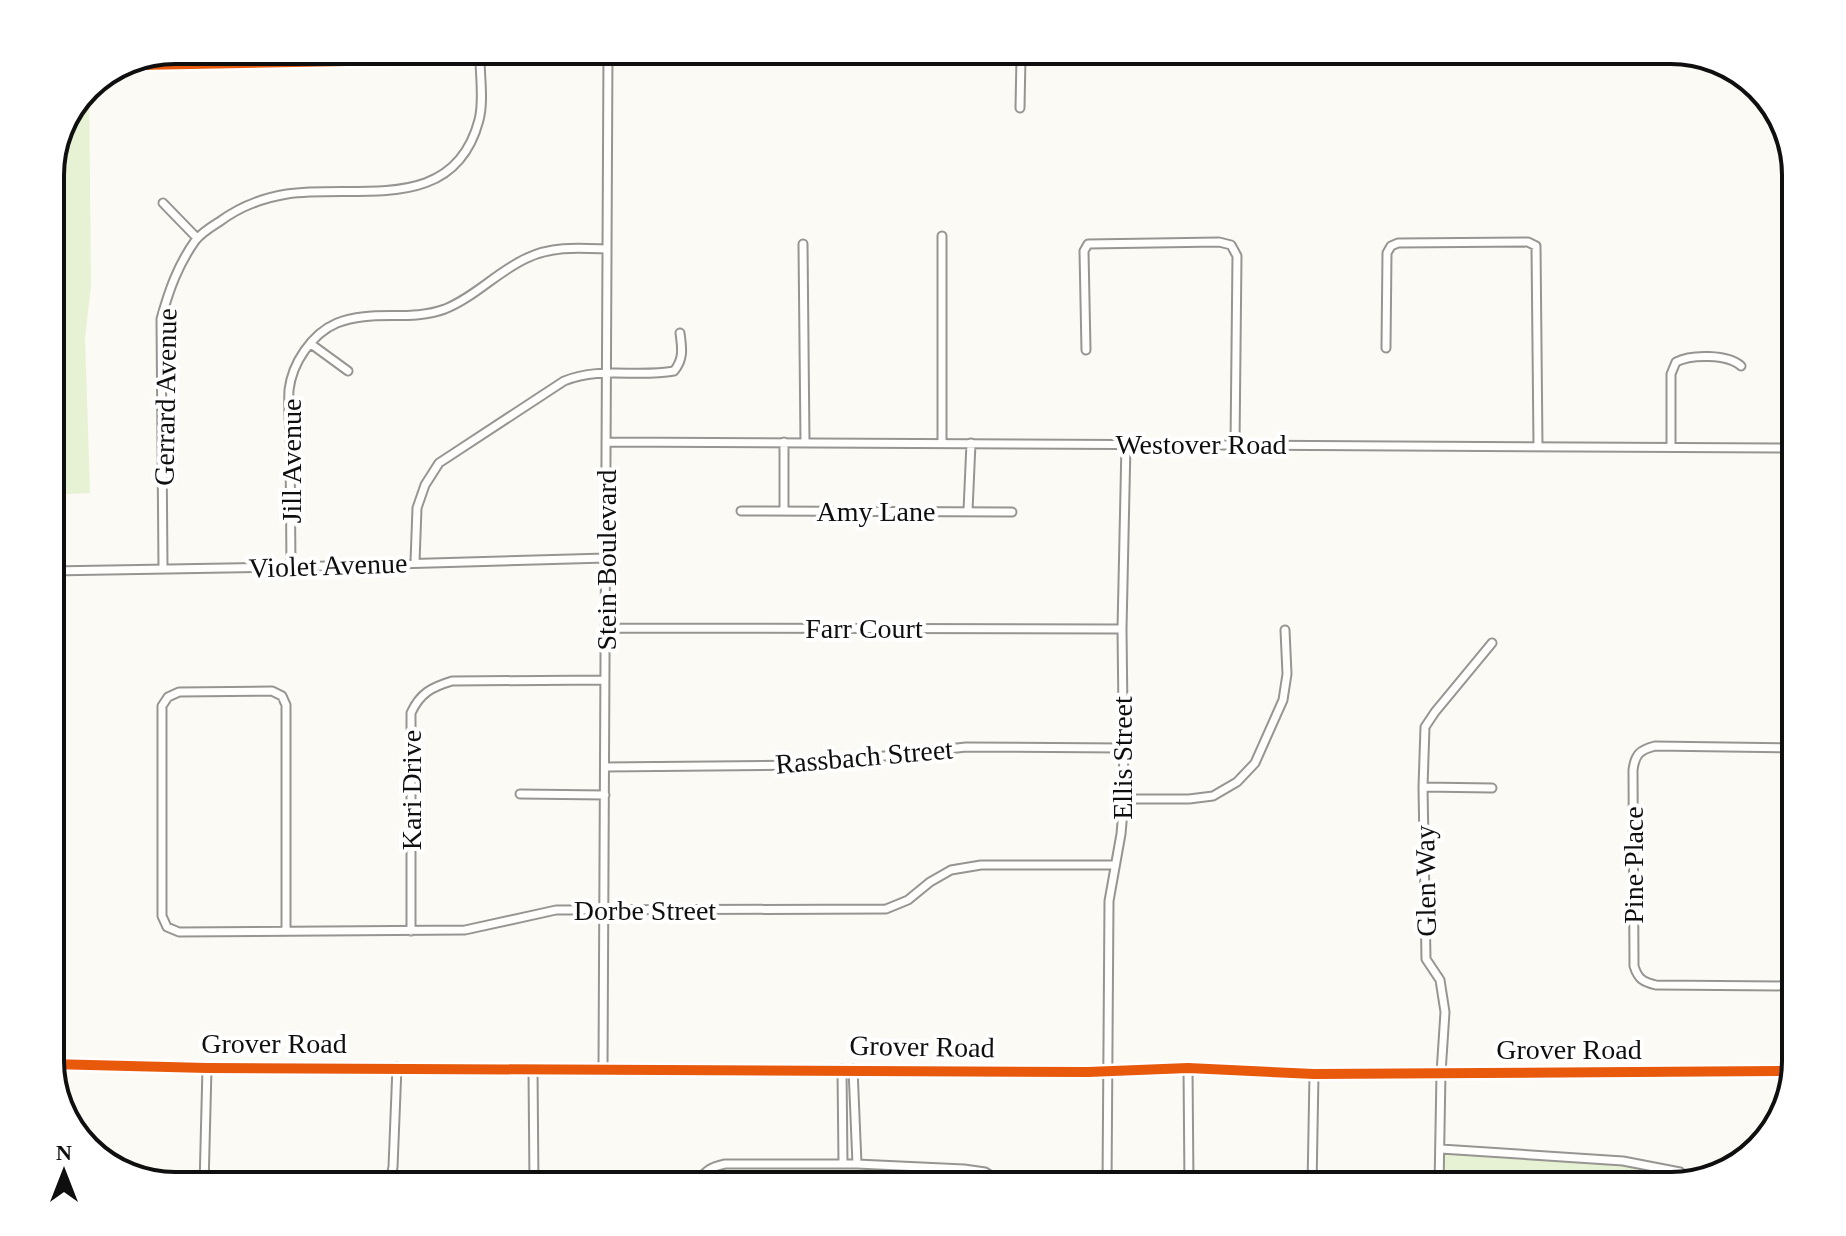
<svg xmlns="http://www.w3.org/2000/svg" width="1846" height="1236" font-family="Georgia,serif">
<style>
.green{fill:#e7f1d4}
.pitch{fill:#f0f5dd}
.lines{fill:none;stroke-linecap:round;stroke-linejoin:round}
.minor-casing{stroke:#969592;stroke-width:11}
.tertiary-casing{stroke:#969592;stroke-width:13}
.minor{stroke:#fffefd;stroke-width:7}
.tertiary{stroke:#fffefd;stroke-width:9}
.cycleway-casing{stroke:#fff;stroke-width:15}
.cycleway{stroke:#e8590c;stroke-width:10}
.labels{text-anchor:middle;stroke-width:8;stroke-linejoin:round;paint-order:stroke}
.street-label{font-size:28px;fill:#0f0f0f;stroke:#fff}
.rim{fill:none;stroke:#0f0f0f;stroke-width:4}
</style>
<rect width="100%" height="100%" fill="#fcfaf4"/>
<path class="green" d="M175,50H447L160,56Z
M89,85L91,286L85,338L90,493L50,495V167Z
M1441,1149L1623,1161L1680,1172L1690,1182L1672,1186H1439Z"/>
<path class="pitch" d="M61,144L64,253L50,254V167Z
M50,295H61L65,433H50Z"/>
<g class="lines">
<g class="minor-casing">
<path id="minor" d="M1020,108L1021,57
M163,203L197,238
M803,244L805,442
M311,344L348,371
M1386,348L1387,253L1391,246L1398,243L1528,242L1536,246L1538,446
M1086,350L1084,251L1088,244L1219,242L1231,245L1237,256L1235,444
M606,442L1796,448
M942,443V236
M1671,447V374L1676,362C1691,354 1728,354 1741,366
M784,510V442
M741,511L1012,512
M968,511L971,443
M415,562L417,508L425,485L439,463L564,381C602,366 635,378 674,371C684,359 682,348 680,333
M291,567C291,527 290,486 290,445C290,427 288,408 289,390C292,364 311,334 337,323C371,309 410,322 445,309C475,297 498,271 527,258C552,246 579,248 605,249
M163,569L161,319C169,290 178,265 195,241C201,233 211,227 219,222C239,207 262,198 287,194C359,184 454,215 479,120C484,101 480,77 480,58
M50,571L291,567L606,558
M606,628L1122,629
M1796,748L1655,746C1640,750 1635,754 1633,770L1634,966C1638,979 1643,982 1656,985L1796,986
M605,767L803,765L966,747L1123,748
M1423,787L1492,788
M520,794L605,795
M1124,799H1189L1213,796L1237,782L1255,763L1283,700L1287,674L1285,630
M286,931V705L282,696L272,691L179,692L168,697L162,706V916L167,927L179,932L465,930L556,910L886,909L908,900L930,882L951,870L981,865H1115
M411,931V713C420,693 432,687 452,681L605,680
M50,1064L207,1068L1088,1072L1188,1068L1314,1074L1793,1071
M1188,1068L1189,1186
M533,1069L534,1186
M603,1069L608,50
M842,1069L843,1164
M853,1069L857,1164
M1441,1149L1623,1161L1680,1172L1690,1182
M204,1186L207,1068
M389,1186L393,1167L397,1067
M696,1186C703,1172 710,1167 725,1164H857L964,1169L985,1172L1007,1186
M1107,1186L1109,901L1121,834L1124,799L1122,629L1126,444
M1312,1186L1314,1074
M1439,1186L1441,1073L1445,1012L1440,980L1426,959L1423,787L1425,727L1435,712L1492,643"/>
</g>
<g class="tertiary-casing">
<path id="tertiary" d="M138,65L608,56L1698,58"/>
</g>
<use href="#minor" class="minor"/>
<use href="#tertiary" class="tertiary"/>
<g class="cycleway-casing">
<path id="cycleway" d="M138,65L608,56L1698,58
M50,1064L207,1068L1088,1072L1188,1068L1314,1074L1793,1071"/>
</g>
<use href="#cycleway" class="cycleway"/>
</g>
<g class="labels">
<g class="street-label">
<text transform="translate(165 397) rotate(-89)" y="10">Gerrard Avenue</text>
<text x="1201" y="454">Westover Road</text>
<text transform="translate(291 461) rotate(-90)" y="10">Jill Avenue</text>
<text x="876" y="521">Amy Lane</text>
<text transform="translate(606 560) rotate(-90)" y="10">Stein Boulevard</text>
<text transform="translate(328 565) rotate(-2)" y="10">Violet Avenue</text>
<text x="864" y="638">Farr Court</text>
<text transform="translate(864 756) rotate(-5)" y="10">Rassbach Street</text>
<text transform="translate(1122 758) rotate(-90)" y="10">Ellis Street</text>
<text transform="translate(411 790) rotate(-90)" y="10">Kari Drive</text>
<text transform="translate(1633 865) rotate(-90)" y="10">Pine Place</text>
<text transform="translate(1425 881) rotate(-91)" y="10">Glen Way</text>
<text x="645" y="920">Dorbe Street</text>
<text x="274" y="1053">Grover Road</text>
<text transform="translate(922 1046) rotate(1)" y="10">Grover Road</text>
<text x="1569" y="1059">Grover Road</text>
</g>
</g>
<path d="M0 0H1846V1236H0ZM175 64H1671A111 111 0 0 1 1782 175V1061A111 111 0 0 1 1671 1172H175A111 111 0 0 1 64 1061V175A111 111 0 0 1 175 64Z" fill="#fff" fill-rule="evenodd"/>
<path class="rim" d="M175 64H1671A111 111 0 0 1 1782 175V1061A111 111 0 0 1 1671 1172H175A111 111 0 0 1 64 1061V175A111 111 0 0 1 175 64Z"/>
<g transform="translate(64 1172)" stroke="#ffffff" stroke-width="6" paint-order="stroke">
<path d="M0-6L14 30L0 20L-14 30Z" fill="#0f0f0f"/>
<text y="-12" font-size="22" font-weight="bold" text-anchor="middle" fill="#0f0f0f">N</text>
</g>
</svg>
